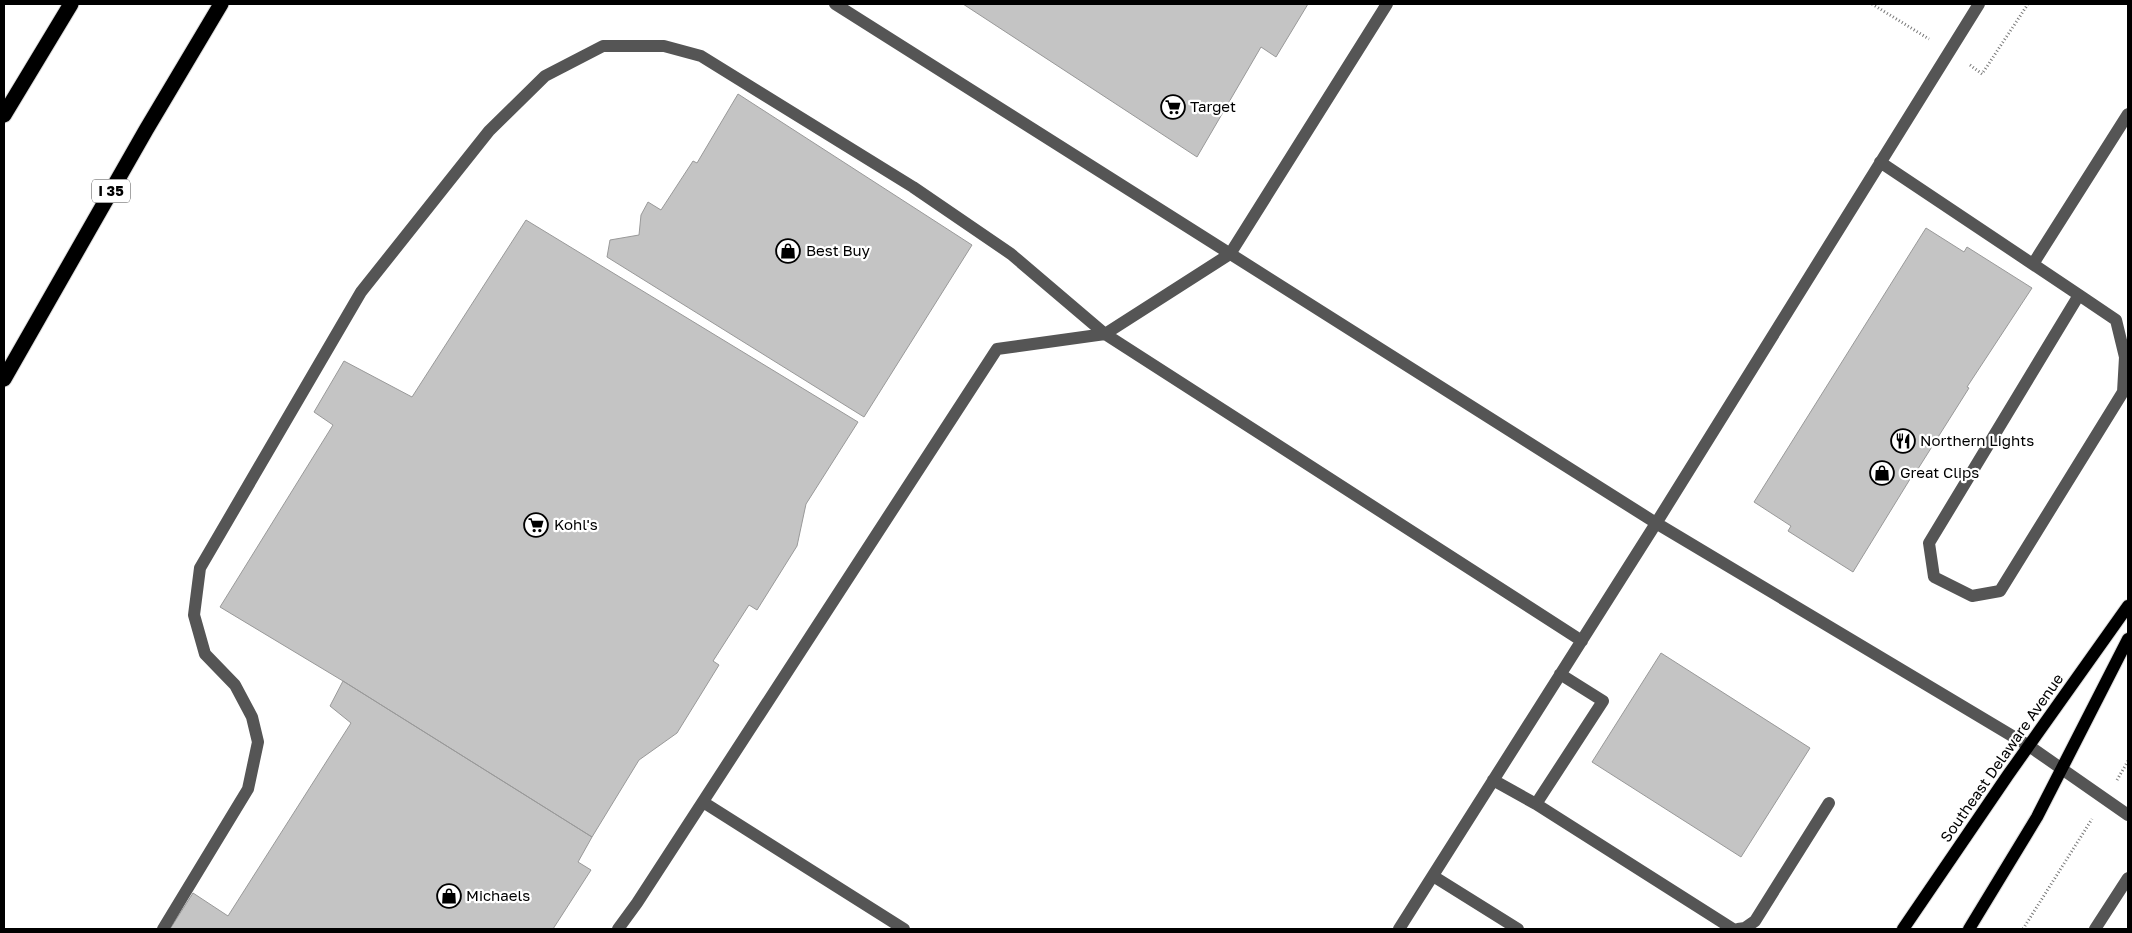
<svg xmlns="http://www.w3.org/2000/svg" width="2132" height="933" font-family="'Golos Text',sans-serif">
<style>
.building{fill:#c4c4c4;stroke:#999}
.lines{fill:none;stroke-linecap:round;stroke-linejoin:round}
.major-casing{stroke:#dbdbdb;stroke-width:14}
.highway-casing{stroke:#dbdbdb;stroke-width:17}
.path{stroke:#777;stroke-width:3;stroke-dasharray:1 2.5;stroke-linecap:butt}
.minor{stroke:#555;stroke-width:12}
.major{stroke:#000;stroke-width:12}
.highway{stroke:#000;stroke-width:15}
.labels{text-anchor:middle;stroke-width:4.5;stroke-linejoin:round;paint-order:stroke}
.shield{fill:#fff;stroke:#4c4c4c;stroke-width:1}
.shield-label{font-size:14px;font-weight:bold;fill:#000}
.poi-label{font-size:15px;fill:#000;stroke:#fff;text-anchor:start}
.street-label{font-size:15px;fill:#000;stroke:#fff}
</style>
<rect width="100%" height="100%" fill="#fff"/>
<path class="building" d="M963,4H1308L1276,57L1261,47L1197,157Z
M738,94L972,245L864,417L607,257L610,240L639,235L641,215L648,202L661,210L693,161L697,163Z
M526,220L858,422L806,504L797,546L757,610L749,605L713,661L719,665L677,733L639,760L592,837L343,681L220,607L333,425L314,412L344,361L412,397Z
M1926,228L1964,252L1967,247L2032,288L1967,387L1969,388L1916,472L1915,471L1853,572L1788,531L1791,526L1754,502Z
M1661,653L1810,748L1741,857L1592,762Z
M343,681L592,837L578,862L591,870L553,929H170L193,893L228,916L351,723L330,706Z"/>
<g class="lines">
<g class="major-casing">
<path id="major" d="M1903,929L2008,775L2128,606
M1969,929L2037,817L2128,639"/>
</g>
<g class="highway-casing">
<path id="highway" d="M4,115L71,4
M4,379L146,130L221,4"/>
</g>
<path class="path" d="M1872,4L1929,39
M1970,65L1982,74L2028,4
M2117,780L2128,761
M2023,929L2092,819"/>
<path class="minor" d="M835,4L1656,523L2029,746L2128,815
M1880,162L2079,295L1929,543L1934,577L1972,596L2000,591L2123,392L2125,357L2116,320L2079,295
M2033,264L2128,114
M1493,780L1536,804L1603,701L1560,674
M703,802L904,929
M1536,804L1733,929
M1433,876L1518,929
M163,929L248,789L258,742L252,717L235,685L205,654L194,615L200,568L361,292L489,131L545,76L603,46H664L701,56L913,187L1011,254L1105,334L1582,641
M618,929L637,903L997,349L1105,334L1230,254L1387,4
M1399,929L1660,517L1979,4
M1738,929L1745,928L1755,921L1829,803
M2095,929L2128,878"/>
<use href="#major" class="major"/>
<use href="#highway" class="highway"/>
</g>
<defs>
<g id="supermarket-ring" transform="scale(1.25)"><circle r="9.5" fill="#fff" stroke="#000" stroke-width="1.5"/><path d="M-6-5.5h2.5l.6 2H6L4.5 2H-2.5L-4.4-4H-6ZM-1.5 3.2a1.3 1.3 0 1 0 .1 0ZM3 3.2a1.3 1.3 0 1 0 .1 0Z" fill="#000"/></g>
<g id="shop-ring" transform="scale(1.25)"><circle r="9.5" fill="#fff" stroke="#000" stroke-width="1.5"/><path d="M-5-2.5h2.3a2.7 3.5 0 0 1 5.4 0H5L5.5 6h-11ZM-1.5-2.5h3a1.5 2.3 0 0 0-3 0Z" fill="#000"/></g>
<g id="restaurant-ring" transform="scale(1.25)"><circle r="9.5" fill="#fff" stroke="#000" stroke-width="1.5"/><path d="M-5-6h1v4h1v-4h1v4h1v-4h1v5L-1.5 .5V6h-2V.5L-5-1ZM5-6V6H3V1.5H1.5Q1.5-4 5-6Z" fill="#000"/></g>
</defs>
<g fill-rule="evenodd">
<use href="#supermarket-ring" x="1173" y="107"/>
<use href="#shop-ring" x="788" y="251"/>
<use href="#restaurant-ring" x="1903" y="441"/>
<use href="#shop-ring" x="1882" y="473"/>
<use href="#supermarket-ring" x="536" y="525"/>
<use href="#shop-ring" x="449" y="896"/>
</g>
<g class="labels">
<rect class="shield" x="92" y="179.5" width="38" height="23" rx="4"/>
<g class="shield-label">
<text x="111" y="196">I 35</text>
</g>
<g class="poi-label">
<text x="1190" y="112">Target</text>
<text x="806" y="256">Best Buy</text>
<text x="1920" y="446">Northern Lights</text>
<text x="1900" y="478">Great Clips</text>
<text x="554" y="530">Kohl's</text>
<text x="466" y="901">Michaels</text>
</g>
<g class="street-label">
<text transform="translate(2002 758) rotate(-55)" y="5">Southeast Delaware Avenue</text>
</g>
</g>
<rect width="2132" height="933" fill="none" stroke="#000000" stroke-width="10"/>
</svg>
